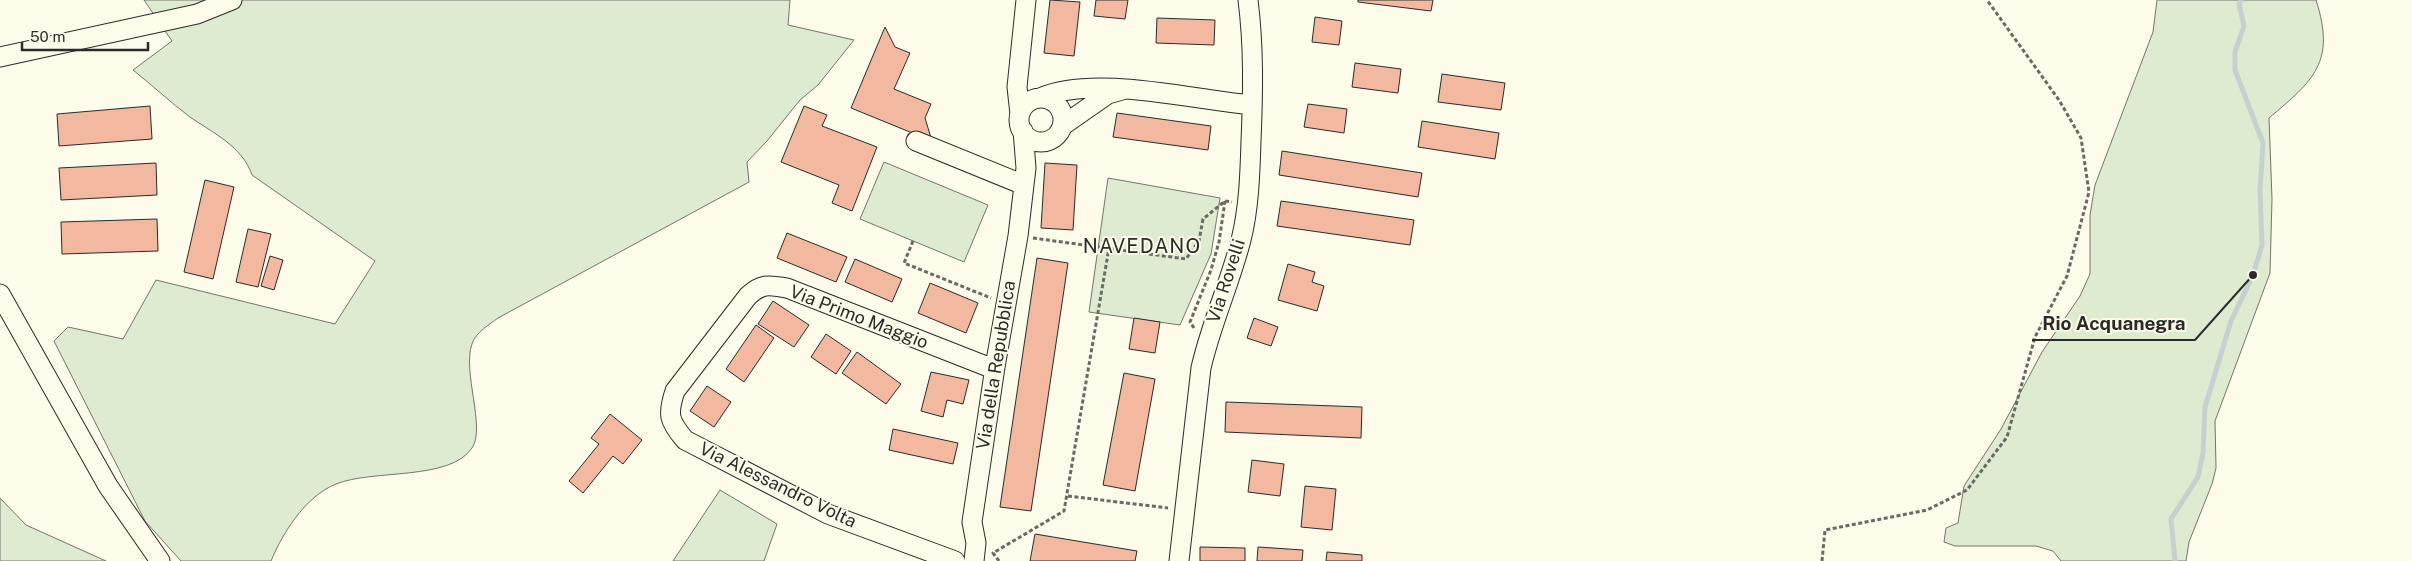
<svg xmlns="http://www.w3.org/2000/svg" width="2412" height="561" font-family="'Public Sans',sans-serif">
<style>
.green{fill:#deebd1;stroke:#74746e}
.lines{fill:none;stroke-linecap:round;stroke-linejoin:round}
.stream{stroke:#c7d0d0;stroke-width:5}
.building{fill:#f2b8a0;stroke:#2b2b2b}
.minor-casing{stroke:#2b2b2b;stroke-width:21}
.path{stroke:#6a6964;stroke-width:3;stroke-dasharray:4 2.5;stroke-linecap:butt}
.minor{stroke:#fdfbea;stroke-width:19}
.labels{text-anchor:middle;stroke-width:4;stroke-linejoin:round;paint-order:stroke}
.street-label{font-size:18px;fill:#2b2b2b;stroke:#fdfbea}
.quarter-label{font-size:20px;letter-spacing:1px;fill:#2b2b2b;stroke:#fdfbea}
.leader{fill:none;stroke:#2b2b2b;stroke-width:2}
.callout-dot{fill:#2b2b2b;stroke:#fdfbea;stroke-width:2}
.callout-label{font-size:19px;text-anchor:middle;font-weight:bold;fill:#2b2b2b;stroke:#fdfbea;stroke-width:4;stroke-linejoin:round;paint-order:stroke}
</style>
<rect width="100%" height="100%" fill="#fdfbea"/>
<path class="green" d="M144,0H790L788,25L854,40L818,85L800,100L767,141L747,162L749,182L498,318C490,324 475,333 472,344C462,371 486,428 472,448C450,481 373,469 336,484C306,496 283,532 271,561H181L145,521L54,341L68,327L123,339L156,280L335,324L375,261L252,175C242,146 213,133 190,117C170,102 152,85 133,70L172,41Z
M2157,0H2316C2336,62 2314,80 2269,118L2272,199L2270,273L2215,421L2216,468L2212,484L2189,542L2186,561H2061L2053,551L2036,546H1955L1944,542L1946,528L1958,523L1964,486L2001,429L2042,352L2080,296L2090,274V215L2095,185L2153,32Z
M884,162L988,205L964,262L860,219Z
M1108,178L1220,198L1211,254L1180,325L1089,312Z
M720,490L777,524L764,561H673Z
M0,498L26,525L106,561H0Z"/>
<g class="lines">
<path class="stream" d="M2175,561L2171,519L2198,477L2203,453L2205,407L2231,321L2253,275L2262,245L2260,190L2263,143L2235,70V52L2244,26L2239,4L2241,0"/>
</g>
<path class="building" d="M1050,0L1080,2L1074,56L1044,53Z
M1096,0H1128L1125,19L1094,16Z
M1358,0H1433L1431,11L1358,2Z
M1315,17L1342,21L1339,45L1312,42Z
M1157,18L1215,20L1214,45L1156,43Z
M885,27L895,47L910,53L894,89L931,104L925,118L932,141L851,108Z
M1355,63L1401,69L1398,93L1352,87Z
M1442,74L1505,83L1501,110L1438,102Z
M1308,104L1347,109L1344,133L1304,127Z
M150,106L152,139L59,146L57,114Z
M804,106L827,115L822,126L877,147L852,211L832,203L839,185L781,162Z
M1117,113L1211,126L1208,150L1113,137Z
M1422,121L1499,133L1495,159L1418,147Z
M1282,151L1422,173L1418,197L1279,175Z
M156,163L157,195L61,200L59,168Z
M1045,163L1077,165L1073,230L1041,228Z
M205,180L234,187L213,279L184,272Z
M1281,201L1414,220L1410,245L1277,226Z
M157,219L158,251L62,254L61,222Z
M248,229L271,234L258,287L236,282Z
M787,233L847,257L836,282L777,258Z
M270,256L283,260L274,290L261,286Z
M1037,258L1068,263L1031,511L1000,507Z
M855,259L902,279L892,302L845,282Z
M1288,264L1315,272L1312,282L1324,286L1317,311L1278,300Z
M930,283L978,303L966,333L918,313Z
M773,301L809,325L794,347L758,324Z
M1134,318L1160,322L1155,353L1129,349Z
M1254,318L1278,327L1271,346L1247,338Z
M756,325L774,338L744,382L726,369Z
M826,334L851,351L836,374L811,357Z
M857,352L901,384L886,404L842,373Z
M931,372L969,380L963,404L947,400L943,417L921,411Z
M1124,373L1155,379L1135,491L1103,485Z
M707,386L731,402L714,427L690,411Z
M1226,402L1362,407L1361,438L1225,432Z
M610,414L642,440L623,464L613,456L583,493L569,481L599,444L591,438Z
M893,429L958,443L953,464L889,450Z
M1252,460L1284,464L1280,496L1248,492Z
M1305,486L1336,489L1332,530L1301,527Z
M1035,534L1137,551L1135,561H1030Z
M1200,547L1245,548V561H1200Z
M1258,547L1303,550L1302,561H1257Z
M1327,552L1362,555V561H1326Z"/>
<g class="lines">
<g class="minor-casing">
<path id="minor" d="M0,57L197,14L232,0
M1040,98C1094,74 1193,100 1252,105
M1019 120a22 22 0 1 1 44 0a22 22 0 1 1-44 0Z
M1020,114L1017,87L1026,0
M1062,126L1108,94L1122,90
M916,141L1024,185
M0,294L108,486L160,561
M955,561L828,514L685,440C669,421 667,415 675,391L748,296C762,283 769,285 787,288L986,366L995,367
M974,561L976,543L972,522L995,367L1018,236L1026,168L1023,131
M1179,561L1201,368C1211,324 1230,283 1241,240C1249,208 1250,174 1251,141C1253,94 1254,47 1248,0"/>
</g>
<path class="path" d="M1033,238L1186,259L1199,241L1203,219L1225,201L1232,202
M913,241L904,263L991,298
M1194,328L1190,322L1211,270L1219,242L1225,201
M1068,496L1168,508
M999,561L993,553L1064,511L1109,248
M1822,561L1825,530L1927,510L1967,490L2007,437L2035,337L2067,276L2089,192L2081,138L2059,100L1987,0"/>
<use href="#minor" class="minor"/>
</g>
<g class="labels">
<g class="street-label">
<text transform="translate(1226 281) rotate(-72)" y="6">Via Rovelli</text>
<text transform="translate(859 317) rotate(21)" y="6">Via Primo Maggio</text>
<text transform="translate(996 365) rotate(-81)" y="6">Via della Repubblica</text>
<text transform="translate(778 485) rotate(26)" y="6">Via Alessandro Volta</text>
</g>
<g class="quarter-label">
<text x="1142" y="253">NAVEDANO</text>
</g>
</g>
<path class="leader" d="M2253 275L2195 340H2032"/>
<circle class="callout-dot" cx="2253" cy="275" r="5"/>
<g class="callout-label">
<text x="2114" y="330">Rio Acquanegra</text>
</g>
<path d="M22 42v8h126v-8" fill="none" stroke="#2b2b2b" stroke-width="2.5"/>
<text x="30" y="42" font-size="15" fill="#2b2b2b" stroke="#fdfbea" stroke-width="4" paint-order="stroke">50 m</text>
</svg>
